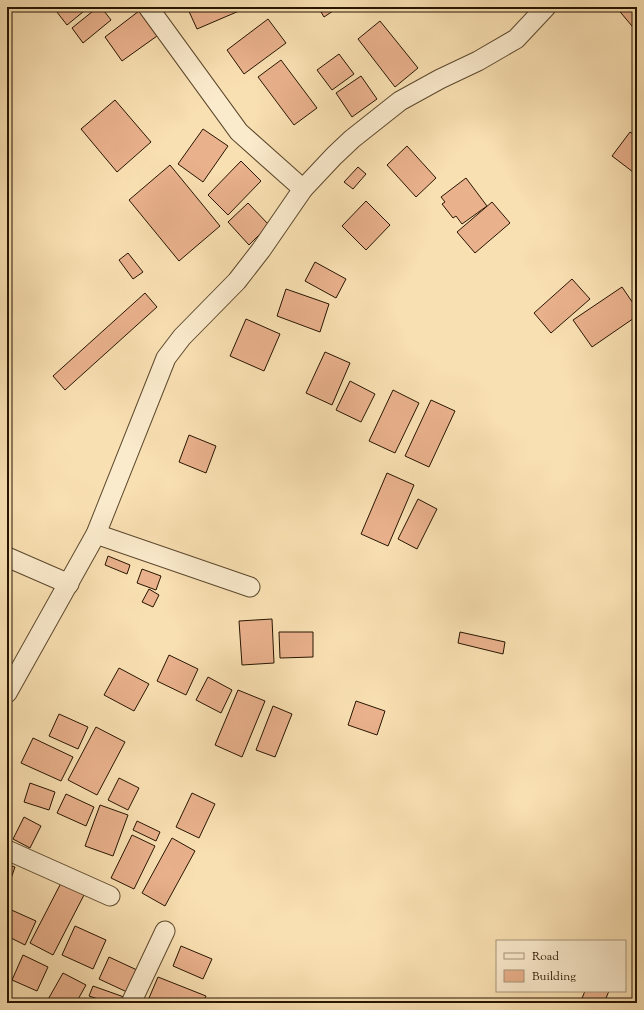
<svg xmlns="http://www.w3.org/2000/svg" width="644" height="1010" font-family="'Sorts Mill Goudy',serif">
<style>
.building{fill:#e9b18c;stroke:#271501}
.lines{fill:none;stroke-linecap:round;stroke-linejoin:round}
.street-casing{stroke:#5c482d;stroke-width:21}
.street{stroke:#fbebcd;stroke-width:19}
</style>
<rect width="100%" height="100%" fill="#f9e0b2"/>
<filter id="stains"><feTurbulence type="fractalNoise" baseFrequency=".005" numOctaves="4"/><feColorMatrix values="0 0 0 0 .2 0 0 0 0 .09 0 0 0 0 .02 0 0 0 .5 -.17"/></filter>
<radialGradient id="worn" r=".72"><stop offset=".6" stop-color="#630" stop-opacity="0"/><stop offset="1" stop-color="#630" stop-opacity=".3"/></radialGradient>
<g class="building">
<path d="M53,7H89L67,25Z"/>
<path d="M98,7H101L111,20L83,43L72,28Z"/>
<path d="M187,7H245L246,8L197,29Z"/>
<path d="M318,7H339L324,17Z"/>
<path d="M616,7H637V32Z"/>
<path d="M139,11L157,36L122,61L105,37Z"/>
<path d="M268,19L286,43L244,74L227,50Z"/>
<path d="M380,21L418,68L395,87L358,39Z"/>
<path d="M339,54L354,74L332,90L317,70Z"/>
<path d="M281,60L317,108L294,125L258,77Z"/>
<path d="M361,76L377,99L352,117L336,93Z"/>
<path d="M115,100L151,142L117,172L81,129Z"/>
<path d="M203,129L228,146L203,182L178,164Z"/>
<path d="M630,132L637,137V175L612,156Z"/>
<path d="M407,146L436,178L416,197L387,165Z"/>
<path d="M241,161L261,181L228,215L208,195Z"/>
<path d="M170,165L220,226L179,261L129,200Z"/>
<path d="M358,167L366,174L353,189L344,182Z"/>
<path d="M466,178L487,206L462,224L456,216L453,218L442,204L445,202L441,197Z"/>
<path d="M366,201L390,225L366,250L342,226Z"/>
<path d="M492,202L510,223L475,253L457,232Z"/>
<path d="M248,203L269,225L249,245L228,222Z"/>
<path d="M128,253L143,272L133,279L119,260Z"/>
<path d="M315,262L346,279L336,298L305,281Z"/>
<path d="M572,279L590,299L551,333L534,313Z"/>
<path d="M622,287L637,309V316L592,347L573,320Z"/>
<path d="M286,289L329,304L320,332L277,316Z"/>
<path d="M145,293L157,307L65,390L53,376Z"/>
<path d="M246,319L280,334L264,371L230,356Z"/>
<path d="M325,352L350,363L332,405L306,393Z"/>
<path d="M350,381L375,394L361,422L336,410Z"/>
<path d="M393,390L419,403L395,453L369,441Z"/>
<path d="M431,400L455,411L429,467L405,456Z"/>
<path d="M189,435L216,446L206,473L179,462Z"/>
<path d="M387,473L414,485L388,546L361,534Z"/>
<path d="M418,499L437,509L417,549L398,539Z"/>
<path d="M108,556L130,565L127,574L105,565Z"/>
<path d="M142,569L161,576L156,590L137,583Z"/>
<path d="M149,589L159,595L153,607L142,602Z"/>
<path d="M272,619L274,663L242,665L239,621Z"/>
<path d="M279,632H313V657L280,658Z"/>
<path d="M460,632L505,642L503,654L458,643Z"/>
<path d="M169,655L198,669L186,695L157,681Z"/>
<path d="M119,668L149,684L134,711L104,695Z"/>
<path d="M208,677L232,690L221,713L196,700Z"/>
<path d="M238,690L265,701L242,757L215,745Z"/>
<path d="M356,701L385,711L377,735L348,725Z"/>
<path d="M273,706L292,714L275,757L256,750Z"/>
<path d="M59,714L88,727L78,749L49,736Z"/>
<path d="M96,727L125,742L97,795L68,780Z"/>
<path d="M33,738L73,757L61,781L21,763Z"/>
<path d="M119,778L139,788L128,810L108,800Z"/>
<path d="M30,783L55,792L49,810L24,802Z"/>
<path d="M192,793L215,804L199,838L176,827Z"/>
<path d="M66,794L94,807L86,826L57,813Z"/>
<path d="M100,805L128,815L113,856L85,846Z"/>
<path d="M24,817L41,826L30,848L13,839Z"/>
<path d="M137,821L160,832L156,841L133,830Z"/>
<path d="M132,835L155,846L134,889L111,878Z"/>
<path d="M172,838L195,851L165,906L142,893Z"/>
<path d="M7,865L15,867L7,890Z"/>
<path d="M61,883L84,895L53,955L30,943Z"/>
<path d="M7,908L36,921L25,945L7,936Z"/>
<path d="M75,926L106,940L93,969L62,955Z"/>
<path d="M181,946L212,959L203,979L173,966Z"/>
<path d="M23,955L48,967L37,991L12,980Z"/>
<path d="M109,957L137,970L127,992L99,979Z"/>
<path d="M63,973L86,985L76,1003H46Z"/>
<path d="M158,977L206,996L203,1003H161L149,998Z"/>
<path d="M93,986L124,997L122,1003H110L89,996Z"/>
<path d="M585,991H609L604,1003H580Z"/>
</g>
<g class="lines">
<defs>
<g id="street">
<path d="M148,7L239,132L303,189"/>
<path d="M96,534L250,587"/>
<path d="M7,557L69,584"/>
<path d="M7,693L96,534L166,358L182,337L237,281L261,250L303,189L334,156L352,139L400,101L440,79L478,61L516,39L546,7"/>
<path d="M7,850L110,896"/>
<path d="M131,1003L165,931"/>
</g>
</defs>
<use href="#street" class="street-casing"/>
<use href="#street" class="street"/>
</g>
<rect width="644" height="1010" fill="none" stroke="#f9e0b2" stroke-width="24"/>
<rect x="8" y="8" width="628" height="994" fill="none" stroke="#271501" stroke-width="2"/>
<rect x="12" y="12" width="620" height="986" fill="none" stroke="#271501"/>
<rect x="496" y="940" width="130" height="52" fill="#fbebcd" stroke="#a6957b"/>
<rect x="504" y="953" width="20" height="6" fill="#fbebcd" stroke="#a6957b"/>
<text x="532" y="960" font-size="12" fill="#271501">Road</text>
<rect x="504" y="970" width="20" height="12" fill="#e9b18c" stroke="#a6957b"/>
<text x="532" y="980" font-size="12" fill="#271501">Building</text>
<rect width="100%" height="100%" filter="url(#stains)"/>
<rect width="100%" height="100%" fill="url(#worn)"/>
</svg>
